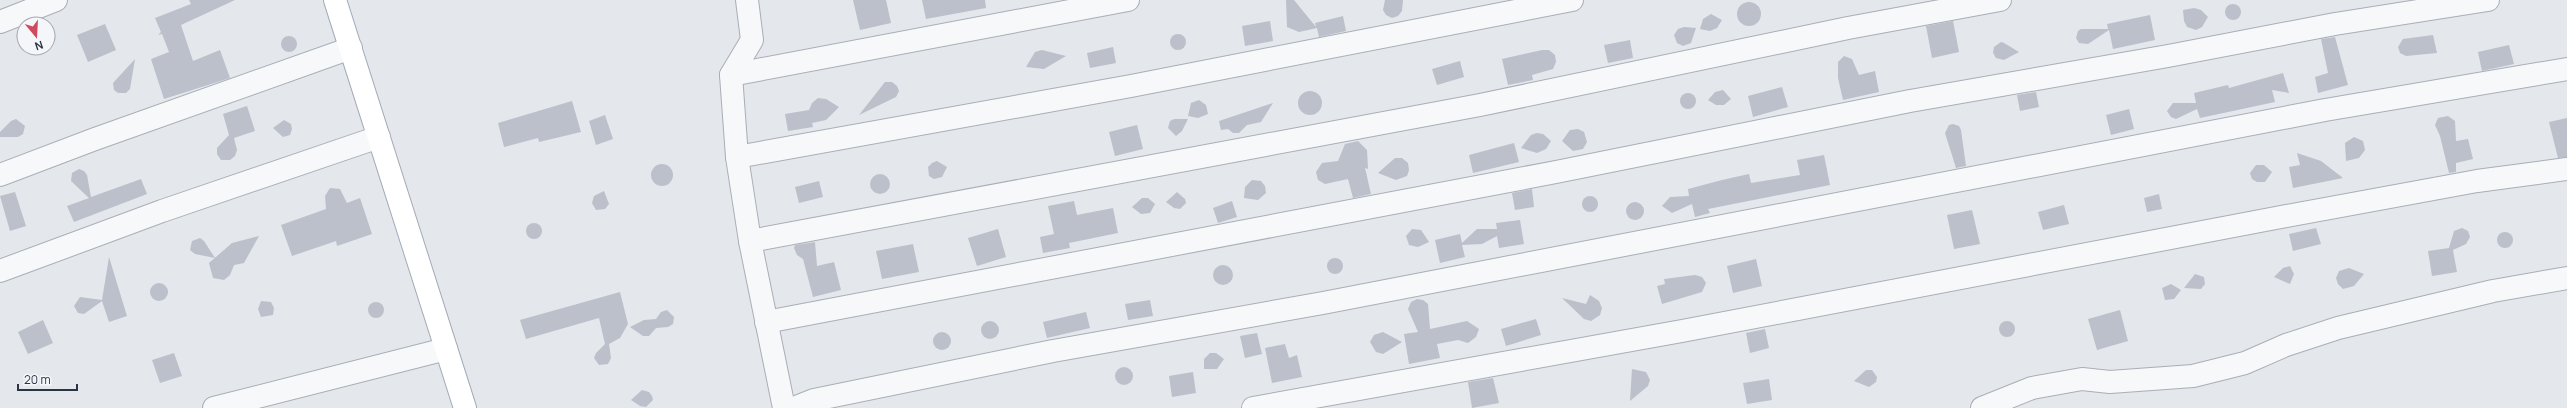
<svg xmlns="http://www.w3.org/2000/svg" width="2567" height="408" font-family="Manrope,sans-serif">
<style>
.building{fill:#bbc0ca}
.lines{fill:none;stroke-linecap:round;stroke-linejoin:round}
.minor-casing{stroke:#a9aeb7;stroke-width:24}
.major-casing{stroke:#a3abb8;stroke-width:24}
.minor{stroke:#f7f8fa;stroke-width:22}
.major{stroke:#fff;stroke-width:22}
</style>
<rect width="100%" height="100%" fill="#e4e7ec"/>
<g class="building">
<path d="M189,0H235L181,25L193,61L220,50L230,78L164,99L151,59L169,52L162,34L158,35L161,32L155,18L191,4Z"/>
<path d="M853,0H886L891,23L860,30Z"/>
<path d="M922,0H985L986,8L926,19Z"/>
<path d="M1286,0H1294L1316,27L1315,23L1343,16L1346,31L1319,37L1317,28L1299,32L1287,27Z"/>
<path d="M1385,0H1403L1402,11L1398,16L1392,18L1386,15L1383,10Z"/>
<circle cx="1749" cy="14" r="12"/>
<circle cx="2233" cy="12" r="8"/>
<path d="M2194,8L2201,10L2208,17L2202,27L2196,30L2187,27L2184,21L2183,10Z"/>
<path d="M1711,14L1722,20L1717,28L1710,31L1700,29L1703,19Z"/>
<path d="M2150,15L2155,40L2113,49L2109,30L2088,44L2079,43L2076,38L2078,31L2081,29H2108L2107,24Z"/>
<path d="M1270,21L1273,41L1245,46L1242,26Z"/>
<path d="M1953,21L1959,52L1932,58L1926,26Z"/>
<path d="M105,24L116,50L88,62L77,35Z"/>
<path d="M1684,27L1696,28L1691,43L1683,46L1677,43L1674,35L1678,29Z"/>
<circle cx="1178" cy="42" r="8"/>
<path d="M2433,35L2437,53L2406,56L2400,53L2398,47L2403,39Z"/>
<circle cx="289" cy="44" r="8"/>
<path d="M2335,37L2348,85L2318,93L2315,77L2328,73L2321,39Z"/>
<path d="M1630,40L1633,58L1608,63L1604,45Z"/>
<path d="M2001,42L2004,43L2019,52L2004,60L1996,58L1993,53L1994,47Z"/>
<path d="M2509,45L2514,64L2482,71L2478,52Z"/>
<path d="M1113,47L1116,63L1090,68L1087,53Z"/>
<path d="M1042,50L1066,56L1044,69L1026,67L1035,52Z"/>
<path d="M1542,50H1549L1555,55L1556,62L1553,69L1532,75L1533,80L1508,85L1502,59Z"/>
<path d="M1844,56L1852,59L1859,75L1875,71L1879,92L1843,100L1838,78V62Z"/>
<path d="M135,59L130,89L126,93H118L114,90L113,83Z"/>
<path d="M1460,61L1464,77L1437,85L1432,69Z"/>
<path d="M2283,73L2289,93L2272,90L2275,102L2200,118L2197,109L2176,119L2171,117L2167,111L2173,103H2196L2194,93L2228,85L2229,88Z"/>
<path d="M885,82H892L897,86L899,91L896,97L859,115Z"/>
<path d="M1782,87L1788,107L1753,117L1748,96Z"/>
<path d="M1723,90L1731,99L1724,105H1716L1708,100L1715,92Z"/>
<circle cx="1310" cy="103" r="12"/>
<path d="M2036,92L2039,107L2020,111L2017,95Z"/>
<circle cx="1688" cy="101" r="8"/>
<path d="M818,98L826,99L839,107L826,120L812,123L813,127L788,131L785,114L809,110L812,103Z"/>
<path d="M1199,100L1206,105L1208,114L1198,118L1188,116L1191,103Z"/>
<path d="M572,101L581,132L539,142L538,138L504,147L498,123Z"/>
<path d="M1273,103L1261,122L1247,125L1239,133H1233L1228,129L1221,130L1219,121Z"/>
<path d="M247,106L255,131L234,138L237,150L235,156L230,160H221L217,154V148L229,135L223,114Z"/>
<path d="M2129,109L2134,129L2111,135L2106,115Z"/>
<path d="M605,115L613,139L596,145L589,121Z"/>
<path d="M2448,116L2455,121L2456,141L2468,139L2473,159L2456,163V172L2449,173L2440,136L2435,125L2438,118Z"/>
<path d="M2567,118V157L2558,158L2549,122Z"/>
<path d="M16,119L25,126L23,134L18,137H0V132L11,121Z"/>
<path d="M1174,119H1188L1182,131L1176,136L1168,128L1170,121Z"/>
<path d="M284,120L291,124L292,129L290,135L283,137L273,128Z"/>
<path d="M1953,124L1959,126L1961,130L1966,166L1956,168L1945,133L1949,125Z"/>
<path d="M1137,125L1143,149L1115,156L1109,132Z"/>
<path d="M1578,129L1584,132L1587,142L1583,149L1573,151L1562,141L1570,130Z"/>
<path d="M1537,133L1543,134L1551,141L1546,149L1537,153L1521,148L1531,135Z"/>
<path d="M2354,137L2363,141L2365,150L2359,158L2346,161L2345,143Z"/>
<path d="M1358,141L1367,150L1368,169L1365,168L1371,194L1353,198L1348,179L1325,184L1318,180L1316,172L1322,163L1338,161L1345,144Z"/>
<path d="M1514,143L1519,162L1473,173L1469,155Z"/>
<path d="M2297,153L2321,161L2343,178L2293,188L2289,167L2300,165Z"/>
<path d="M1824,155L1830,185L1708,209L1710,213L1695,217L1692,204L1672,213L1662,206L1670,197L1689,196L1688,189L1722,180L1749,174L1751,183L1800,175L1797,160Z"/>
<path d="M1395,158H1402L1408,163L1409,170L1407,176L1396,180L1378,173Z"/>
<path d="M937,161L947,167L942,177L934,179L929,176L928,167L932,163Z"/>
<circle cx="662" cy="175" r="11"/>
<path d="M2256,165H2264L2272,172L2265,182H2257L2252,179L2250,173Z"/>
<path d="M79,169L84,171L87,175L91,197L141,179L147,194L74,222L67,206L89,198L71,181L72,173Z"/>
<circle cx="880" cy="184" r="10"/>
<path d="M1252,180L1261,181L1265,186L1266,193L1258,200L1244,198L1245,187Z"/>
<path d="M819,181L823,197L799,203L795,187Z"/>
<path d="M330,188L340,189L347,203L360,198L372,234L337,246L336,241L292,256L281,225L326,209L325,196Z"/>
<path d="M1532,189L1534,207L1515,210L1512,193Z"/>
<path d="M604,191L609,204L605,209L596,210L592,203L594,196Z"/>
<path d="M15,192L26,226L10,231L0,196Z"/>
<path d="M1177,192L1185,199L1186,203L1180,209L1174,208L1166,202Z"/>
<path d="M2159,194L2162,209L2147,212L2144,198Z"/>
<circle cx="1590" cy="204" r="8"/>
<path d="M1142,198H1148L1155,204L1150,213L1141,214L1132,207Z"/>
<path d="M1074,201L1077,215L1113,208L1118,233L1069,243L1070,248L1043,253L1040,237L1054,234L1048,206Z"/>
<path d="M1232,201L1237,217L1218,223L1213,208Z"/>
<circle cx="1635" cy="211" r="9"/>
<path d="M2064,205L2069,224L2043,230L2038,212Z"/>
<path d="M1972,210L1980,244L1954,249L1947,215Z"/>
<path d="M1520,220L1524,244L1499,248L1497,236L1482,244L1462,245L1465,257L1440,263L1435,240L1460,234L1462,243L1477,229H1497L1496,223Z"/>
<circle cx="534" cy="231" r="8"/>
<path d="M2316,228L2321,244L2293,251L2289,234Z"/>
<path d="M2462,228L2468,231L2470,237L2466,244L2453,250L2457,272L2432,276L2428,251L2449,248L2454,231Z"/>
<path d="M998,229L1006,257L977,266L968,238Z"/>
<path d="M1412,229L1421,230L1429,242L1418,247L1409,245L1406,236Z"/>
<circle cx="2505" cy="240" r="8"/>
<path d="M259,236L244,263L234,265L230,275L224,280L213,278L209,263L232,243Z"/>
<path d="M200,238L204,241L215,258L195,254L190,250L192,241Z"/>
<path d="M815,242L817,266L834,262L841,290L813,297L803,259L797,255L794,248L795,245Z"/>
<path d="M913,244L919,272L882,279L876,251Z"/>
<path d="M109,257L127,316L109,322L102,301L84,314L78,313L74,306L80,297L102,300Z"/>
<circle cx="1335" cy="266" r="8"/>
<path d="M1756,259L1762,286L1733,293L1727,266Z"/>
<circle cx="1223" cy="275" r="10"/>
<path d="M2290,266L2294,274L2290,284L2274,277L2283,268Z"/>
<path d="M2349,268L2364,274L2354,286L2343,289L2338,284L2336,278L2339,271Z"/>
<path d="M2195,274L2204,277L2205,284L2201,289L2184,288Z"/>
<path d="M1695,275L1702,277L1706,283L1702,292L1662,304L1657,286L1665,284L1664,279Z"/>
<circle cx="159" cy="292" r="9"/>
<path d="M2171,284L2181,290L2174,299L2165,300L2162,288Z"/>
<path d="M620,292L628,324L620,338L609,344L611,358L608,364L599,365L594,358L596,353L605,344L599,318L526,339L520,320Z"/>
<path d="M1590,295L1599,301L1602,308L1600,315L1591,321L1584,319L1562,298L1586,304Z"/>
<path d="M1417,299L1423,300L1428,304L1430,329L1467,321L1479,329L1476,337L1468,343L1458,340L1437,344L1440,358L1409,364L1404,334L1418,332L1408,309L1411,302Z"/>
<path d="M1150,300L1153,316L1128,320L1125,304Z"/>
<path d="M261,301L271,302L274,308L273,315L261,317L258,309Z"/>
<circle cx="376" cy="310" r="8"/>
<path d="M667,310L674,317L673,324L668,327L656,328L649,336H643L630,327L644,320L656,319L661,312Z"/>
<path d="M2120,310L2128,341L2097,350L2088,319Z"/>
<path d="M1086,312L1090,328L1047,338L1043,322Z"/>
<path d="M1536,319L1541,335L1506,346L1501,329Z"/>
<path d="M43,320L53,343L28,354L18,332Z"/>
<circle cx="2007" cy="329" r="8"/>
<circle cx="990" cy="330" r="9"/>
<path d="M1765,329L1769,348L1750,353L1746,333Z"/>
<circle cx="942" cy="341" r="9"/>
<path d="M1383,332L1402,342L1383,354L1376,352L1370,342L1374,335Z"/>
<path d="M1257,333L1262,354L1245,358L1240,336Z"/>
<path d="M1285,344L1289,358L1297,355L1302,377L1272,383L1265,348Z"/>
<path d="M174,353L182,376L160,383L152,360Z"/>
<path d="M1210,353H1216L1224,359L1217,369H1204V359Z"/>
<circle cx="1124" cy="376" r="9"/>
<path d="M1632,369L1646,372L1650,380L1648,386L1630,401Z"/>
<path d="M1866,370H1872L1877,377L1876,382L1869,387L1854,381Z"/>
<path d="M1193,372L1196,393L1172,397L1169,376Z"/>
<path d="M1493,378L1499,403L1472,408L1468,382Z"/>
<path d="M1769,379L1772,400L1747,404L1743,383Z"/>
<path d="M642,390L649,392L652,396L653,400L646,407L640,406L631,400Z"/>
</g>
<g class="lines">
<defs>
<g id="minor">
<path d="M747,0L752,40L731,75L737,157L750,241L784,408"/>
<path d="M0,22L56,0"/>
<path d="M731,75L1128,0"/>
<path d="M737,157L1131,86L1572,0"/>
<path d="M0,175L95,139L351,48"/>
<path d="M750,241L1480,105L1848,28L2000,0"/>
<path d="M0,271L162,211L379,137"/>
<path d="M766,322L1556,172L1910,101L2168,56L2335,24L2488,0"/>
<path d="M214,408L446,349"/>
<path d="M794,408L814,400L1053,351L1323,303L2325,110L2567,69"/>
<path d="M1253,408L1682,331L2281,217L2477,181L2567,169"/>
<path d="M1982,408L2032,388L2082,379L2110,382L2193,376L2245,363L2286,345L2338,328L2493,291L2567,278"/>
</g>
<path id="major" d="M335,0L465,408"/>
</defs>
<use href="#minor" class="minor-casing"/>
<use href="#major" class="major-casing"/>
<use href="#minor" class="minor"/>
<use href="#major" class="major"/>
</g>
<g transform="translate(36 36) rotate(162)"><circle r="19" fill="#f4f6f9" stroke="#a4a8b1"/>
<path d="M0-3L7 15L0 10L-7 15Z" fill="#d1495b"/>
<text y="-6" font-size="11" font-weight="bold" text-anchor="middle" fill="#2b3445">N</text>
</g>
<path d="M18 384v6h59v-6" fill="none" stroke="#2b3445" stroke-width="2"/>
<text x="24" y="384" font-size="12" fill="#2b3445" stroke="#f4f6f9" stroke-width="3" paint-order="stroke">20 m</text>
</svg>
